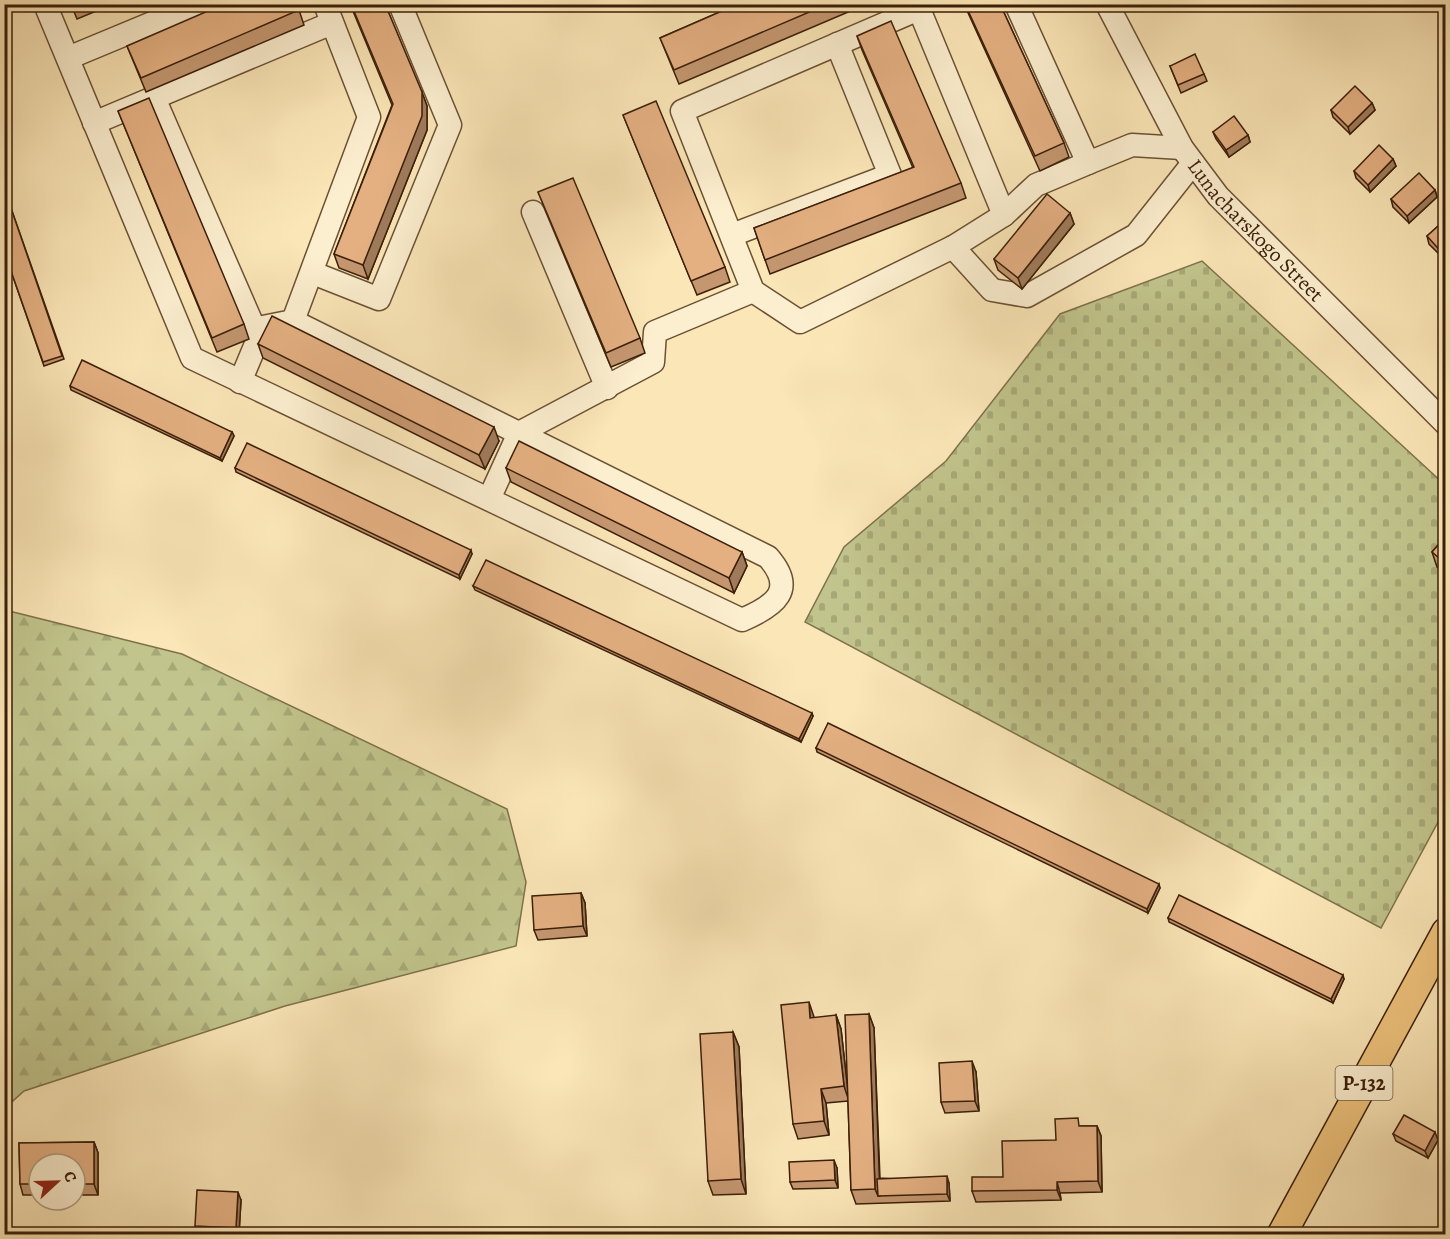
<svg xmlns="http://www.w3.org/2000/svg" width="1450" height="1239" font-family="Alegreya,serif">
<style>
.forest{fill:url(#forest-firs);stroke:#7e724a;stroke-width:1.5}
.cemetery{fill:url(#cemetery-stones);stroke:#7e724a;stroke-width:1.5}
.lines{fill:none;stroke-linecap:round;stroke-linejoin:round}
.minor-casing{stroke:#6b5134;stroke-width:25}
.major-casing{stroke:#3b1f09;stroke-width:31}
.minor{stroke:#fcefd0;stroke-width:22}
.major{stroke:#eec37c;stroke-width:28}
.wall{fill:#c49770;stroke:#3b1f09;stroke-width:1.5}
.shaded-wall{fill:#a07b5b;stroke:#3b1f09;stroke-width:1.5}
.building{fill:#e4b082;stroke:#3b1f09;stroke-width:1.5}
.labels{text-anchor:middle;stroke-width:4.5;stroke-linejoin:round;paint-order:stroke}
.shield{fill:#fcefd0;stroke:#755d45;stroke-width:1.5}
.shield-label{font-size:20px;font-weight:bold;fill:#3b1f09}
.street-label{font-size:21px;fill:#3b1f09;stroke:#fcefd0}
</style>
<defs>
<pattern id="forest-firs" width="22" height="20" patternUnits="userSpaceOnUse" patternTransform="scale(1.5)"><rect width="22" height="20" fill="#c1c48c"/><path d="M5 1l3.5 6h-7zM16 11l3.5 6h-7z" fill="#a7a877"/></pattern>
<pattern id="cemetery-stones" width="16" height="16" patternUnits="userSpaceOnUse" patternTransform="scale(1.5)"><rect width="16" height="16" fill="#c1c48c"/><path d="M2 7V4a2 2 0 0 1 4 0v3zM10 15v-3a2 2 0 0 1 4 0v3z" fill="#a7a877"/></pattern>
</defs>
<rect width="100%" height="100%" fill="#fbe6b7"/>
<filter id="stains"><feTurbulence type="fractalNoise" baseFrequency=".00333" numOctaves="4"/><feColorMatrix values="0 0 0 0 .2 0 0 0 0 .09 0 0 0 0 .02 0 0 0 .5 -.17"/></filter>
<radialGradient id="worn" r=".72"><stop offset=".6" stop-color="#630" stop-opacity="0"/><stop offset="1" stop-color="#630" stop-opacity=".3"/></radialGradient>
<path class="forest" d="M5,610L182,654L507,809L526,882L516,946L285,1006L24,1091L5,1108Z"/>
<path class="cemetery" d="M1202,261L1445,485V809L1381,928L805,622L844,547L946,461L1060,314Z"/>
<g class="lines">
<defs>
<g id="minor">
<path d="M45,4L192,358L742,620C775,606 797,590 768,557L293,321"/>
<path d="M917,4L919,9L682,111L753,291L800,322L953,247L1004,215L1036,185L1088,163"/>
<path d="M1016,4L1088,163L1132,145L1182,148"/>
<path id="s1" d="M1107,4L1182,148L1218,196L1446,424"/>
<path d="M919,9L1004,215"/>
<path d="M68,58L198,4"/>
<path d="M154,98L258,337"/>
<path d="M94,123L332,23"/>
<path d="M533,212L607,388"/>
<path d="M732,235L890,175L837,44"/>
<path d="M953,247L992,290L1027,296L1136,235L1193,163"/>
<path d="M313,273L379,299L450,125L400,4"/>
<path d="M240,382L263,327L293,321L369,117L325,4"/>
<path d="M489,499L519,433L653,362L655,332L753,291"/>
</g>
<path id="major" d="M1282,1234L1446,932"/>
</defs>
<use href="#minor" class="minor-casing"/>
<use href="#major" class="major-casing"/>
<use href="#minor" class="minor"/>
<use href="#major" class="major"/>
</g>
<g class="wall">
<path d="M71,4H111V5L77,19Z"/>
<path d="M350,4H385L427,106V130L368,279L339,268L334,254L392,105Z"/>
<path d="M738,4H867L679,84L660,38Z"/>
<path d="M964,4H1000L1064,143L1069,157L1040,171Z"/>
<path d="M299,10L304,25L146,92L127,46Z"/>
<path d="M857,36L961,183L966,198L770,274L754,228L913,168L862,50Z"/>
<path d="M1170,66L1204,74L1207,81L1181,93Z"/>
<path d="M1372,103L1375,110L1350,134L1333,117L1331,110Z"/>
<path d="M118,111L244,324L249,339L217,352Z"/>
<path d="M623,115L725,267L730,282L697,295Z"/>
<path d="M1213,132L1248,135L1250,142L1229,157L1216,139Z"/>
<path d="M1393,159L1396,166L1370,192L1356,178L1354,171Z"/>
<path d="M4,188L64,359L44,366L4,251Z"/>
<path d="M1435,190L1437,197L1409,223L1393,207L1391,199Z"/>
<path d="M538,192L640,338L645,353L611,367Z"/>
<path d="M1070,213L1074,224L1022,289L998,270L994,259Z"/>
<path d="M1446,219V261L1429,244L1427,236Z"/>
<path d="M258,344L499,441L485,469L263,358Z"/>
<path d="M70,386L232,432L234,436L222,461L71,390Z"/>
<path d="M235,468L472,554L460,579L236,472Z"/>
<path d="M506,468L742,552L747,566L734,593L511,482Z"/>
<path d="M1446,536V574L1437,567L1432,552Z"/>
<path d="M473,586L813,716L801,742L475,590Z"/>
<path d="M816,748L1160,888L1148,913L817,752Z"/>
<path d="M581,893L585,903L587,936L538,940L534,930Z"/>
<path d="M1168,918L1344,979L1333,1003L1169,922Z"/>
<path d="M869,1014L874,1028L880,1178L949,1183L950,1201L856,1204L851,1190L848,1101L826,1103L829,1135L798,1139L793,1124L836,1015L841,1029L847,1083Z"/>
<path d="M733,1032L739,1047L746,1194L713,1195L708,1181Z"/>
<path d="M976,1072L979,1111L945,1113L941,1102Z"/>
<path d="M1081,1126H1097L1101,1136L1102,1192L1060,1193L1061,1200L976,1202L972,1191L1003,1177L1056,1140Z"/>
<path d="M1393,1134L1438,1140L1428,1158L1396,1141Z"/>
<path d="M94,1142L98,1153V1195H75V1164H39V1195H23L20,1184L19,1143Z"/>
<path d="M837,1168L838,1188L793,1189L790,1182Z"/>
<path d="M241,1200L239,1234L198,1233L195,1226Z"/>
</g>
<g class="shaded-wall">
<path d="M422,92L427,106V130L368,279L363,265Z"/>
<path d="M1372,103L1375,110L1350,134L1348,127Z"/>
<path d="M1248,135L1250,142L1229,157L1226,150Z"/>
<path d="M1393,159L1396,166L1370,192L1368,185Z"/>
<path d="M1435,190L1437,197L1409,223L1407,216Z"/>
<path d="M1070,213L1074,224L1022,289L1018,278Z"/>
<path d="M494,427L499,441L485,469L479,455Z"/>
<path d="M232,432L234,436L222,461L220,458Z"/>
<path d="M471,550L472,554L460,579L459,575Z"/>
<path d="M742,552L747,566L734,593L729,578Z"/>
<path d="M812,713L813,716L801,742L799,739Z"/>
<path d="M1159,884L1160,888L1148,913L1147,909Z"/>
<path d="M581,893L585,903L587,936L583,926Z"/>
<path d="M1343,975L1344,979L1333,1003L1331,999Z"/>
<path d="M809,1002L814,1017L816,1032L810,1018Z"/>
<path d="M869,1014L874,1028L880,1196H878L875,1189Z"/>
<path d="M836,1015L841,1029L849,1101L844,1086Z"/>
<path d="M733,1032L739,1047L746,1194L741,1179Z"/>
<path d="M972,1061L976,1072L979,1111L975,1101Z"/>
<path d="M821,1089L826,1103L829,1135L824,1121Z"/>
<path d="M1097,1126L1101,1136L1102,1192L1098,1181Z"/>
<path d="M1435,1132L1438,1140L1428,1158L1425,1151Z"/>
<path d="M94,1142L98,1153V1195L94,1184Z"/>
<path d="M834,1160L837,1168L838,1188L835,1180Z"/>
<path d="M947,1176L949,1183L950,1201L947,1194Z"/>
<path d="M1057,1182L1060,1193L1061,1200L1057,1190Z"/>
<path d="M238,1192L241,1200L239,1234L236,1228Z"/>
</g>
<g class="building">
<path d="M224,4H296L299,10L141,78L127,46Z"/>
<path d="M351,4H385L422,92V116L363,265L334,254L393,104Z"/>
<path d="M738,4H828L674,70L660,38Z"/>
<path d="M965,4H1000L1064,143L1035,156Z"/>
<path d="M891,21L961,183L765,260L754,228L914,167L857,36Z"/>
<path d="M1195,54L1204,74L1178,85L1170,66Z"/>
<path d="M1355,86L1372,103L1348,127L1331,110Z"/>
<path d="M149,98L244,324L212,338L118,111Z"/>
<path d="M656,101L725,267L691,281L623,115Z"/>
<path d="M1234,116L1248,135L1226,150L1213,132Z"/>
<path d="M1379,145L1393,159L1368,185L1354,171Z"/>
<path d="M1419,173L1435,190L1407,216L1391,199Z"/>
<path d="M573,178L640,338L606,353L538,192Z"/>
<path d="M4,188L62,356L43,362L4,251Z"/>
<path d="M1047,194L1070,213L1018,278L994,259Z"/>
<path d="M1446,219V253L1444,255L1427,236Z"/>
<path d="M272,316L494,427L479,455L258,344Z"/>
<path d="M82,360L232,432L220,458L70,386Z"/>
<path d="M519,441L742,552L729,578L506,468Z"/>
<path d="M247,443L471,550L459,575L235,468Z"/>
<path d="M1446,536V564L1432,552Z"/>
<path d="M486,560L812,713L799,739L473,586Z"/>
<path d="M828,723L1159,884L1147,909L816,748Z"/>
<path d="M581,893L583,926L534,930L532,896Z"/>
<path d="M1179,895L1343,975L1331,999L1168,918Z"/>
<path d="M809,1002L810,1018L836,1015L844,1086L821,1089L824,1121L793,1124L781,1005Z"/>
<path d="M869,1014L875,1189L851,1190L845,1015Z"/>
<path d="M733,1032L741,1179L708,1181L700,1034Z"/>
<path d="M972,1061L975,1101L941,1102L939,1063Z"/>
<path d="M1404,1115L1435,1132L1425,1151L1393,1134Z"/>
<path d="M1078,1118L1079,1126H1097L1098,1181L1057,1182V1190L972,1191V1177H1003L1002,1141L1056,1140L1055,1119Z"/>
<path d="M94,1142V1184H75V1164H39V1184H20L19,1143Z"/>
<path d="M834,1160L835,1180L790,1182L789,1162Z"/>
<path d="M947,1176V1194L878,1196L877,1179Z"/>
<path d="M197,1190L238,1192L236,1228L195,1226Z"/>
</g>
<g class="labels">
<rect class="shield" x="1335.5" y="1066" width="57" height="34" rx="4.5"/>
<g class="shield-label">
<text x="1364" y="1090">Р-132</text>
</g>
<g class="street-label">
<text dy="7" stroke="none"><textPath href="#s1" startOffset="273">Lunacharskogo Street</textPath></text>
</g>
</g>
<rect width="1450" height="1239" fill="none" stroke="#fbe6b7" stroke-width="24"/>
<rect x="6" y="6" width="1438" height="1227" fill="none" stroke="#3b1f09" stroke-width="3"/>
<rect x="12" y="12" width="1426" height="1215" fill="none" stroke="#3b1f09" stroke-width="1.5"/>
<g transform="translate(57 1182) rotate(68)"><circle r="28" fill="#fcefd0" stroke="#af9c80" stroke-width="1.5"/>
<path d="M0-4.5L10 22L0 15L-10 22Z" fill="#8f2418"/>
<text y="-9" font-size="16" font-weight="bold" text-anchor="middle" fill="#3b1f09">С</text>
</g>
<rect width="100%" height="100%" filter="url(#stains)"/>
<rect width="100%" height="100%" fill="url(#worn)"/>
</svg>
